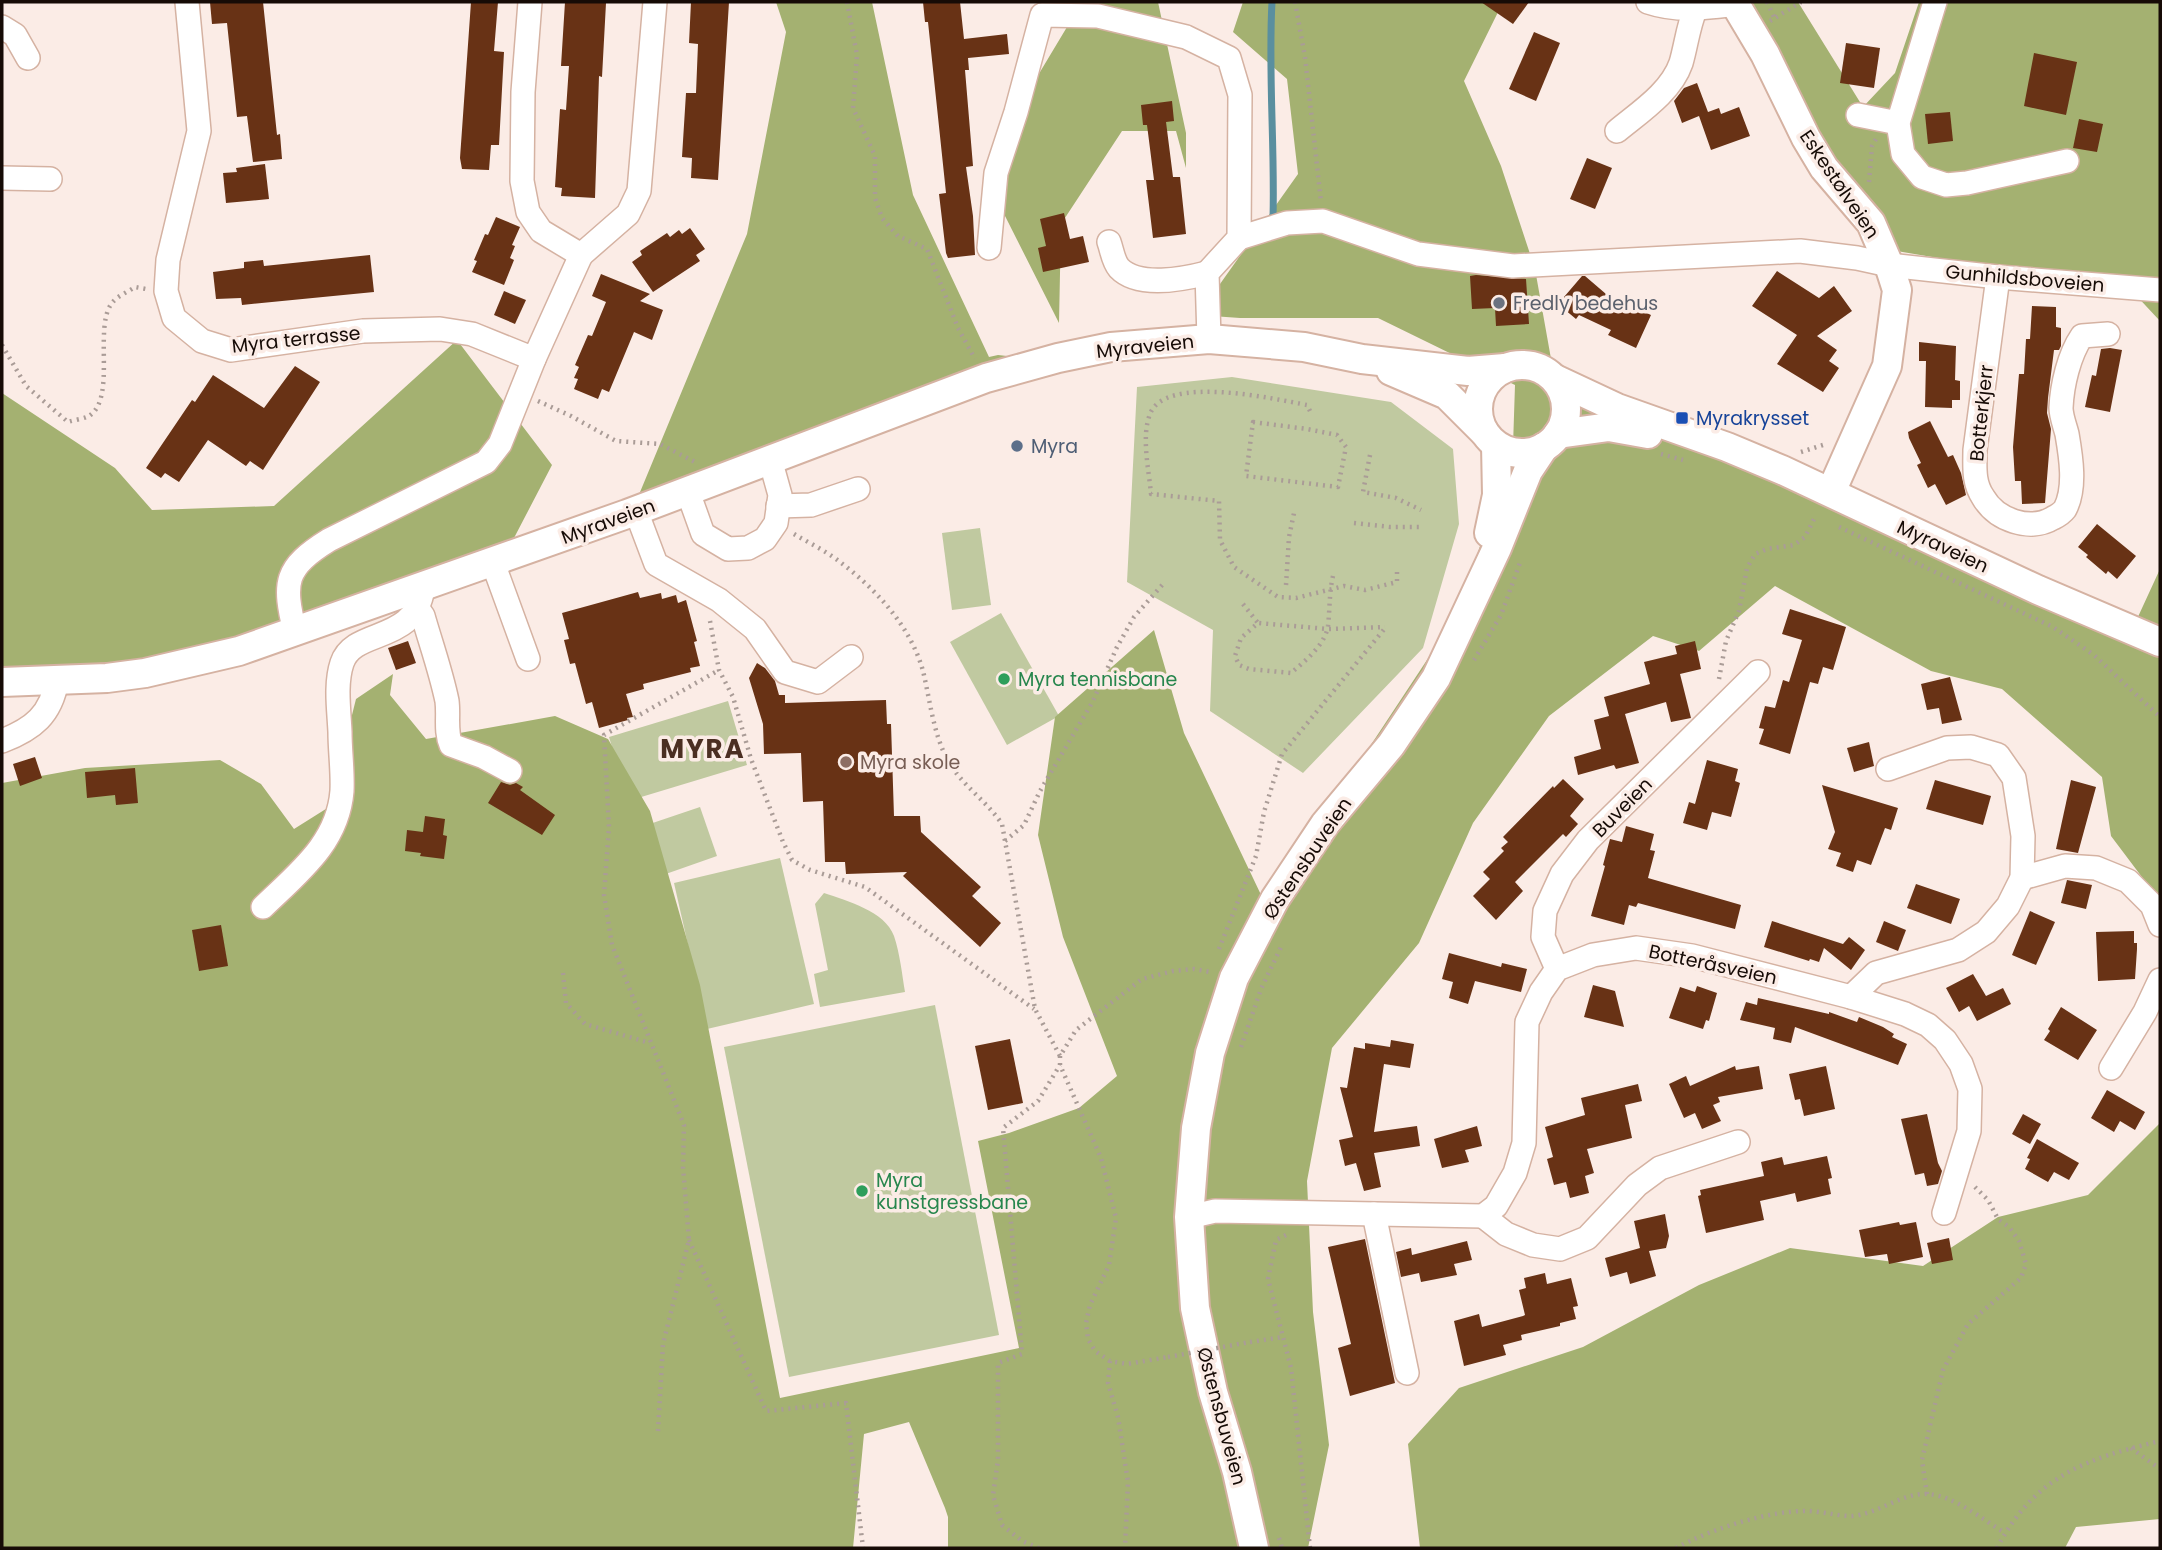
<svg xmlns="http://www.w3.org/2000/svg" width="2162" height="1550" font-family="Poppins,sans-serif">
<style>
.green{fill:#c0c9a0}
.forest{fill:#a4b171}
.lines{fill:none;stroke-linecap:round;stroke-linejoin:round}
.stream{stroke:#5a8f9f;stroke-width:7}
.building{fill:#683215}
.minor-casing{stroke:#d5b2a2;stroke-width:26}
.major-casing{stroke:#d5b2a2;stroke-width:32}
.path{stroke:#aa9c97;stroke-width:4.5;stroke-dasharray:2 5;stroke-linecap:butt}
.minor{stroke:#fff;stroke-width:23}
.major{stroke:#fff;stroke-width:28}
.path-bridge{stroke:#aa9c97;stroke-width:4.5;stroke-dasharray:2 5;stroke-linecap:butt}
.worship-dot{fill:#6b7280;stroke:#fbece6;stroke-width:2.5}
.transit-dot{fill:#1a4fb4;stroke:#fbece6;stroke-width:2.5}
.service-dot{fill:#5c6f8a;stroke:#fbece6;stroke-width:2.5}
.leisure-dot{fill:#2e9e5b;stroke:#fbece6;stroke-width:2.5}
.education-dot{fill:#8d6e63;stroke:#fbece6;stroke-width:2.5}
.labels{text-anchor:middle;stroke-width:7;stroke-linejoin:round;paint-order:stroke}
.street-label{font-size:19px;fill:#160b06;stroke:#fbece6}
.worship-label{font-size:19px;fill:#5b616d;stroke:#fbece6;text-anchor:start}
.transit-label{font-size:19px;fill:#164399;stroke:#fbece6;text-anchor:start}
.service-label{font-size:19px;fill:#4e5e75;stroke:#fbece6;text-anchor:start}
.leisure-label{font-size:19px;fill:#27864d;stroke:#fbece6;text-anchor:start}
.education-label{font-size:19px;fill:#785e54;stroke:#fbece6;text-anchor:start}
.district-label{font-size:26px;font-weight:bold;letter-spacing:2px;fill:#4b2f22;stroke:#fbece6}
</style>
<rect width="100%" height="100%" fill="#fbece6"/>
<g class="green">
<path d="M1232,377L1391,402L1453,449L1459,524L1423,648L1303,773L1210,711L1213,630L1127,582L1137,387Z"/>
<path d="M980,528L991,605L952,610L942,533Z"/>
<path d="M1001,613L1059,716L1007,745L950,642Z"/>
<path d="M728,701L747,765L628,801L609,737Z"/>
<path d="M700,807L717,856L643,882L626,832Z"/>
<path d="M780,858L814,1004L707,1029L674,883Z"/>
<path d="M824,893C847,901 885,911 894,936C900,954 902,974 905,992L820,1007L814,974L828,970L815,904Z"/>
<path d="M935,1005L999,1335L789,1377L724,1047Z"/>
</g>
<g class="forest">
<path d="M776,2H872L913,195L989,357L998,355L1016,357L758,449L638,497L747,234L786,32Z"/>
<path d="M1082,2H1158L1186,133V168L1176,131H1122L1061,224L1059,323L999,204L1031,87Z"/>
<path d="M1243,2H1503L1464,81L1501,166L1535,269L1558,398L1696,443L2137,619L2160,569V901L2111,836L2102,777L2002,689L1931,671L1775,586L1699,651L1653,636L1549,716L1473,823L1419,943L1332,1048L1307,1181L1313,1312L1329,1445L1308,1548H948V1517L945,1508L909,1422L864,1434L853,1548H2V783L85,768L220,760L261,784L294,829L329,807L356,699L393,674L390,695L426,739L555,716L608,739L650,811L700,985L780,1398L1019,1348L978,1141L1009,1133L1079,1108L1117,1076L1063,937L1038,835L1055,717L1154,630L1184,733L1263,899L1320,822L1458,613L1513,446L1515,385L1378,318H1240L1212,316L1211,279L1220,284L1298,174L1287,79L1233,32Z"/>
<path d="M1752,2H1798L1863,107L1895,73L1919,2H2160V321L2132,291L1885,249L1812,120L1757,15Z"/>
<path d="M457,340L552,465L514,538L410,606L261,649L2,684V393L115,468L152,510L274,506Z"/>
<path d="M2160,1123V1519L2076,1527L2065,1548H1420L1408,1444L1459,1388L1583,1347L1699,1285L1790,1248L1923,1266L1998,1217L2088,1195Z"/>
</g>
<g class="lines">
<path class="stream" d="M1272,2C1268,74 1275,146 1273,218"/>
</g>
<g class="building">
<path d="M210,2H263L277,135L280,134L282,159L253,162L247,116L237,117L227,23L212,24Z"/>
<path d="M471,2H498L494,51L504,52L499,145H491L489,170L462,169L460,158Z"/>
<path d="M565,2L606,3L602,77L599,76L595,198L561,196L562,188L555,187L560,109L566,110L569,66H561Z"/>
<path d="M691,2H729L718,180L691,178L692,158L682,157L686,93H696L698,44L689,43Z"/>
<path d="M923,2H960L964,39L1007,34L1009,54L968,58L969,70H965L973,166L966,167L973,216L975,255L948,258L946,253L939,194L946,193L928,22H925Z"/>
<path d="M1481,2H1529L1513,24Z"/>
<path d="M1534,32L1560,43L1536,101L1509,89Z"/>
<path d="M1846,43L1880,48L1874,88L1840,83Z"/>
<path d="M2034,53L2077,62L2066,115L2024,106Z"/>
<path d="M1697,83L1708,112L1719,108L1721,114L1739,107L1750,136L1711,150L1699,116L1682,123L1674,101L1684,88Z"/>
<path d="M1172,101L1174,121L1166,122L1173,177H1180L1186,234L1153,238L1146,180H1154L1147,125H1143L1141,105Z"/>
<path d="M1950,112L1953,141L1928,144L1925,114Z"/>
<path d="M2079,119L2103,124L2097,152L2073,148Z"/>
<path d="M1587,158L1612,168L1595,209L1570,199Z"/>
<path d="M265,164L269,199L226,203L223,173L237,172L236,168Z"/>
<path d="M1064,213L1070,239L1083,236L1089,262L1043,272L1038,248L1046,246L1040,219Z"/>
<path d="M496,217L520,227L512,245L515,246L510,258L514,260L504,285L472,272L477,261L474,260L485,234L488,235Z"/>
<path d="M690,228L705,249L696,255L700,261L653,292L632,262L642,255L640,251L667,233L670,237L679,230L682,234Z"/>
<path d="M370,255L374,292L242,305L241,298L216,299L213,272L244,268V262L263,260L264,266Z"/>
<path d="M1777,271L1819,298L1834,286L1852,311L1817,336L1837,350L1829,361L1839,368L1823,392L1777,364L1797,335L1752,306Z"/>
<path d="M601,274L650,294L640,301L663,310L652,340L634,332L609,392L602,389L598,399L574,389L578,379L574,378L579,367L575,365L588,335L592,336L606,302L592,296Z"/>
<path d="M1476,275L1526,279L1529,324L1496,326L1495,308L1472,309L1470,276Z"/>
<path d="M1582,276H1585L1606,294L1651,315L1636,348L1608,335L1611,330L1579,315L1576,319L1558,304Z"/>
<path d="M504,291L526,300L515,324L494,315Z"/>
<path d="M2032,306L2056,307V327L2061,328V346L2059,350H2054L2048,398L2047,413L2051,429L2045,503L2022,504L2021,481H2015L2013,447L2019,374H2024L2026,339H2030Z"/>
<path d="M1919,342L1956,346L1955,380L1960,381V400H1952V408L1925,407L1926,361H1919Z"/>
<path d="M2110,348L2122,350L2110,412L2085,407L2092,375L2096,376L2101,349Z"/>
<path d="M295,366L320,382L263,470L250,461L246,466L208,440L179,482L165,473L161,478L146,468L192,400L195,402L213,375L264,408Z"/>
<path d="M1930,421L1948,457L1953,455L1961,473L1966,495L1946,505L1935,484L1928,488L1917,465L1921,463L1909,438L1908,432Z"/>
<path d="M2097,524L2136,556L2117,579L2108,571L2106,574L2086,557L2088,555L2078,547Z"/>
<path d="M638,592L640,598L661,593L662,599L676,595L678,603L686,600L697,641L694,642L700,666L690,668L691,672L643,684L644,689L626,694L633,717L627,718L628,720L599,728L592,702L586,704L575,663L570,664L564,640L569,639L562,613Z"/>
<path d="M1790,609L1846,627L1833,670L1823,667L1818,684L1810,682L1790,754L1759,744L1764,729L1759,728L1765,706L1775,708L1783,680L1789,682L1802,640L1782,634Z"/>
<path d="M408,641L416,663L396,670L388,648Z"/>
<path d="M1695,641L1701,669L1680,674L1691,718L1671,722L1666,702L1625,714L1639,763L1616,769L1614,765L1578,775L1574,757L1601,749L1594,720L1609,716L1604,697L1650,684L1644,662L1677,654L1675,646Z"/>
<path d="M757,663L765,668L775,681L779,695H785V703L886,700L887,724H891L894,816H920L921,832L981,887L972,896L1001,923L980,947L903,876L907,872L846,874L845,862H825L823,801L803,802L801,753L764,754L763,724L749,678Z"/>
<path d="M1950,677L1962,720L1942,724L1939,708L1927,710L1921,684Z"/>
<path d="M1869,742L1874,766L1854,772L1847,748Z"/>
<path d="M35,757L42,778L20,786L13,764Z"/>
<path d="M1707,760L1738,769L1735,781L1740,783L1731,817L1712,812L1707,830L1683,823L1689,802L1695,804Z"/>
<path d="M135,768L138,803L116,805L115,795L87,798L85,772Z"/>
<path d="M1563,779L1584,799L1570,816L1578,824L1566,837L1563,834L1515,882L1523,891L1496,920L1473,896L1490,879L1483,872L1504,851L1501,848L1508,842L1503,837L1553,786L1554,788Z"/>
<path d="M1935,780L1991,796L1983,825L1926,809Z"/>
<path d="M2071,780L2096,787L2078,853L2056,849Z"/>
<path d="M501,782L510,785L516,783L523,787L520,790L555,815L542,835L488,803Z"/>
<path d="M1822,785L1898,808L1891,830L1885,828L1871,865L1857,860L1853,872L1836,866L1841,853L1828,849L1835,832Z"/>
<path d="M425,816L445,819L443,835L447,836L444,859L420,856L421,853L405,851L407,830L423,832Z"/>
<path d="M1626,826L1654,834L1650,850L1655,851L1648,878L1741,905L1735,929L1638,903L1636,907L1629,905L1624,925L1591,916L1605,866L1603,865L1610,839L1622,842Z"/>
<path d="M2067,880L2092,885L2086,909L2061,903Z"/>
<path d="M1916,884L1960,899L1951,924L1907,908Z"/>
<path d="M2030,911L2055,922L2036,965L2012,955Z"/>
<path d="M1772,921L1843,944L1849,937L1865,950L1851,970L1824,948L1819,962L1810,959L1809,961L1764,947Z"/>
<path d="M1884,921L1906,930L1898,951L1876,942Z"/>
<path d="M221,925L228,966L199,971L192,930Z"/>
<path d="M2134,931V943H2137V949L2135,979L2098,981L2096,932Z"/>
<path d="M1449,953L1501,967L1502,963L1527,969L1521,992L1475,981L1468,1004L1449,998L1453,982L1442,979Z"/>
<path d="M1973,974L1986,996L2003,988L2011,1004L1977,1021L1969,1006L1959,1012L1946,988Z"/>
<path d="M1593,985L1615,991L1624,1027L1584,1017Z"/>
<path d="M1697,986L1717,993L1709,1021L1706,1020L1703,1029L1669,1018L1680,987L1695,992Z"/>
<path d="M1758,998L1829,1014V1012L1857,1022L1859,1017L1883,1027L1894,1034L1892,1037L1907,1044L1898,1065L1795,1027L1791,1043L1773,1039L1775,1028L1740,1020L1746,1002L1757,1005Z"/>
<path d="M2061,1007L2097,1030L2078,1060L2044,1040L2050,1031L2048,1029Z"/>
<path d="M1010,1039L1023,1103L988,1110L975,1046Z"/>
<path d="M1391,1040L1414,1044L1410,1068L1384,1064L1374,1132L1417,1126L1420,1146L1374,1153L1381,1187L1364,1191L1356,1163L1345,1166L1339,1140L1353,1137L1340,1087L1347,1088L1354,1047L1365,1049V1043L1390,1047Z"/>
<path d="M1735,1066L1736,1070L1759,1066L1763,1089L1718,1097L1720,1102L1713,1105L1721,1121L1702,1129L1695,1113L1684,1118L1669,1084L1686,1076L1690,1086Z"/>
<path d="M1826,1066L1835,1109L1804,1116L1800,1099L1795,1100L1789,1074Z"/>
<path d="M1638,1084L1642,1101L1625,1105L1632,1138L1587,1149L1594,1173L1585,1176L1589,1193L1570,1198L1566,1182L1554,1185L1547,1159L1553,1157L1545,1127L1585,1115L1581,1098Z"/>
<path d="M2107,1090L2145,1112L2135,1130L2120,1121L2114,1132L2091,1118Z"/>
<path d="M1927,1114L1938,1163L1942,1171L1938,1184L1927,1186L1924,1173L1915,1175L1901,1119Z"/>
<path d="M2023,1114L2041,1124L2030,1144L2012,1134Z"/>
<path d="M1477,1126L1482,1146L1465,1150L1469,1162L1442,1168L1434,1139Z"/>
<path d="M2037,1139L2079,1163L2069,1180L2054,1172L2048,1182L2025,1169L2030,1159L2027,1158Z"/>
<path d="M1827,1156L1832,1178L1828,1179L1831,1194L1797,1202L1795,1193L1760,1201L1764,1220L1706,1233L1698,1196L1701,1195L1700,1190L1764,1176L1761,1162L1782,1157L1784,1165Z"/>
<path d="M1665,1214L1669,1236L1666,1248L1649,1251L1656,1276L1630,1284L1627,1272L1610,1277L1605,1258L1640,1248L1634,1221Z"/>
<path d="M1899,1222L1900,1225L1916,1222L1923,1257L1889,1264L1887,1254L1865,1257L1859,1230Z"/>
<path d="M1949,1238L1953,1260L1932,1264L1927,1243Z"/>
<path d="M1365,1239L1395,1383L1350,1396L1338,1348L1351,1344L1328,1247Z"/>
<path d="M1467,1241L1472,1260L1454,1264L1457,1275L1421,1282L1419,1273L1401,1277L1396,1252L1411,1248L1412,1255Z"/>
<path d="M1545,1273L1547,1284L1571,1278L1578,1306L1573,1307L1576,1319L1560,1323V1326L1521,1335L1522,1340L1503,1345L1506,1355L1464,1366L1454,1321L1479,1314L1482,1327L1523,1316L1525,1315L1519,1290L1526,1288L1524,1278Z"/>
</g>
<g class="lines">
<defs>
<g id="minor">
<path d="M187,2L199,131L168,260L166,291L174,318L202,341L231,350L363,331L440,329L472,334L534,359"/>
<path d="M530,2L523,92L522,181L528,212L541,231L581,255L628,214L639,191L655,2"/>
<path d="M1648,2C1678,12 1704,8 1735,4"/>
<path d="M1935,2L1898,123L1903,154L1922,177L1946,185L1967,183L2067,161"/>
<path d="M2,27L15,35L28,58"/>
<path d="M1858,115L1898,123"/>
<path d="M1617,131C1640,112 1671,92 1681,63C1686,46 1688,27 1695,10"/>
<path d="M2,178L50,179"/>
<path d="M1239,238L1287,223L1323,221L1418,254L1513,266L1800,251L1857,258L1889,265L1998,277L2160,290"/>
<path d="M1109,242C1112,250 1113,261 1119,268C1138,288 1184,279 1207,273"/>
<path d="M989,248L996,173L1016,112L1042,15L1098,16L1186,37L1229,58L1240,95L1239,238L1207,273L1209,339"/>
<path d="M1998,277L1975,450C1975,467 1973,482 1983,497C1996,520 2030,532 2053,518C2057,516 2062,513 2065,509C2076,488 2071,457 2067,434C2065,426 2061,416 2061,408C2062,385 2069,355 2082,336L2108,334"/>
<path d="M688,492L703,534L728,549L748,548L765,539L776,523L780,495L770,459"/>
<path d="M778,506L811,505L858,489"/>
<path d="M636,511L656,564L719,600L755,629L785,672L818,682L851,657"/>
<path d="M493,563L528,659"/>
<path d="M418,609L423,616C431,644 441,672 447,701C449,716 445,731 451,745L484,757L510,771"/>
<path d="M295,632C283,582 284,568 329,540L486,462L500,444L534,359L581,255"/>
<path d="M2,741C33,729 51,715 57,680"/>
<path d="M2022,878L2065,866L2096,868L2128,881L2152,905L2160,925"/>
<path d="M263,907C298,873 338,843 342,791C343,772 340,751 340,732C339,710 335,684 342,663C354,627 415,645 423,588"/>
<path d="M1557,969L1543,937L1545,911L1562,874L1588,840L1758,672"/>
<path d="M1851,997L1876,973L1958,950L1986,932L2008,906L2022,878L2023,836L2014,778L1998,755L1971,747L1947,748L1888,769"/>
<path d="M2111,1068L2145,1012L2160,980"/>
<path d="M1374,1214L1407,1373"/>
<path d="M1483,1216L1506,1234L1533,1245L1560,1249L1587,1238L1637,1185L1660,1168L1738,1142"/>
<path d="M1189,1217L1215,1211L1483,1216L1496,1206L1515,1173L1524,1143L1527,1022L1541,992L1557,969L1593,955L1636,948L1692,956L1851,997L1905,1014L1928,1025L1945,1040L1961,1064L1970,1089L1969,1131L1944,1213"/>
</g>
<g id="major">
<path d="M1734,2L1765,54L1806,138L1824,168L1871,223L1889,265L1897,290L1887,366L1831,492"/>
<circle cx="1522" cy="409" r="44"/>
<path d="M1391,371L1447,395L1484,432"/>
<path d="M1555,379L1617,408L1727,447L1782,470L2038,590L2160,642"/>
<path d="M1558,434L1609,427L1648,434"/>
<path d="M1489,533L1497,495L1496,445"/>
<path d="M2,682L107,678L145,673L239,651L627,514L986,378L1058,358L1111,347L1209,339L1304,347L1362,359L1468,371L1505,368"/>
<path d="M1254,1548L1237,1472L1213,1392L1195,1308L1189,1217L1196,1128L1210,1053L1234,978L1275,899L1325,824L1391,745L1436,678L1497,548L1528,471L1544,447"/>
</g>
</defs>
<use href="#minor" class="minor-casing"/>
<use href="#major" class="major-casing"/>
<g class="path">
<path d="M847,2L857,55L853,108L875,156V198L882,218L898,236L927,249L958,328L975,359"/>
<path d="M1295,2L1305,57L1321,202"/>
<path d="M1767,2L1774,17"/>
<path d="M1770,21L1801,2"/>
<path d="M1869,182L1872,146L1876,139"/>
<path d="M2,345L26,386L68,422C74,420 83,419 89,416C117,398 93,327 112,303C117,296 128,292 135,287L146,289"/>
<path d="M538,401L571,416L616,441L660,444L697,463"/>
<path d="M1310,411L1307,405C1275,399 1165,374 1150,414C1141,437 1149,470 1151,494L1219,501L1220,540L1234,567L1278,597L1296,598L1344,586L1365,590L1397,582V571"/>
<path d="M1253,422L1307,429L1337,435L1346,447L1338,487L1246,476Z"/>
<path d="M1801,452L1826,444"/>
<path d="M1661,454L1683,460"/>
<path d="M1370,455L1363,492L1396,498L1421,510"/>
<path d="M1354,523L1390,527H1419"/>
<path d="M1839,527L2053,627L2094,655L2160,717"/>
<path d="M794,534C809,543 826,551 840,562C876,589 911,627 923,671C930,700 933,732 947,759C961,785 986,800 1002,824L1035,1009L1060,1056L1076,1030L1142,979L1173,971L1194,969L1210,972"/>
<path d="M1333,576C1329,593 1330,609 1328,626C1325,645 1305,661 1291,673L1249,669L1239,665L1235,656L1241,638L1258,623L1328,629L1385,627"/>
<path d="M1286,585L1289,537L1294,513"/>
<path d="M1243,604L1258,623"/>
<path d="M710,621L719,670L733,697L751,759L783,842L792,860L810,870L865,887L1034,1009"/>
<path d="M1474,660L1501,615L1521,560"/>
<path d="M1719,679L1726,641L1739,611L1747,568L1755,554L1767,549L1794,545L1805,537L1816,515"/>
<path d="M1005,841L1024,825L1040,791L1093,701L1117,647L1134,617L1164,583"/>
<path d="M1219,949L1256,856L1264,812L1282,754L1386,627"/>
<path d="M563,973L566,1003L585,1024L650,1043"/>
<path d="M1241,1047L1261,989L1282,945"/>
<path d="M1060,1056V1065L1101,1158L1116,1218L1109,1265L1090,1305L1086,1323L1088,1339L1095,1351L1110,1361L1127,1364L1168,1357"/>
<path d="M1286,1235L1276,1240L1268,1279L1291,1368L1310,1548"/>
<path d="M689,1240L766,1411L846,1403L863,1548"/>
<path d="M1250,1342L1283,1337"/>
<path d="M1110,1361L1108,1383L1118,1417L1128,1482L1125,1548"/>
<path d="M658,1431L663,1344L689,1240L683,1167L684,1125L612,945L604,895L609,827L604,735L719,670"/>
<path d="M2131,1448L2160,1469"/>
<path d="M1927,1494L1922,1460L1943,1370L1968,1324L2021,1278L2026,1264L2019,1241L2009,1227L1998,1219L1988,1200L1975,1187"/>
<path d="M1279,1538L1282,1548"/>
<path d="M1039,1548L1022,1541L1002,1525L993,1495L998,1460V1363L1022,1354L1003,1128L1038,1101L1060,1065"/>
<path d="M1676,1548C1711,1529 1770,1510 1809,1511C1824,1512 1838,1516 1852,1516C1879,1514 1902,1492 1929,1494C1956,1497 1982,1519 2005,1533"/>
<path d="M1997,1548C2035,1476 2085,1459 2160,1441"/>
</g>
<use href="#minor" class="minor"/>
<use href="#major" class="major"/>
<path class="path-bridge" d="M1168,1357L1250,1342"/>
</g>
<circle class="worship-dot" cx="1499" cy="303" r="7"/>
<rect class="transit-dot" x="1675" y="411" width="14" height="14" rx="3.5"/>
<circle class="service-dot" cx="1017" cy="446" r="7"/>
<g class="leisure-dot">
<circle cx="1004" cy="679" r="7"/>
<circle cx="862" cy="1191" r="7"/>
</g>
<circle class="education-dot" cx="846" cy="762" r="7"/>
<g class="labels">
<g class="street-label">
<text transform="translate(1840 184) rotate(56)" y="7">Eskestølveien</text>
<text transform="translate(2025 278) rotate(5)" y="7">Gunhildsboveien</text>
<text transform="translate(296 339) rotate(-6)" y="7">Myra terrasse</text>
<text transform="translate(1145 346) rotate(-6)" y="7">Myraveien</text>
<text transform="translate(1981 413) rotate(-84)" y="7">Botterkjerr</text>
<text transform="translate(608 521) rotate(-20)" y="7">Myraveien</text>
<text transform="translate(1943 546) rotate(25)" y="7">Myraveien</text>
<text transform="translate(1622 807) rotate(-45)" y="7">Buveien</text>
<text transform="translate(1307 858) rotate(-56)" y="7">Østensbuveien</text>
<text transform="translate(1713 964) rotate(12)" y="7">Botteråsveien</text>
<text transform="translate(1222 1416) rotate(75)" y="7">Østensbuveien</text>
</g>
<g class="worship-label">
<text x="1513" y="310">Fredly bedehus</text>
</g>
<g class="transit-label">
<text x="1696" y="425">Myrakrysset</text>
</g>
<g class="service-label">
<text x="1031" y="453">Myra</text>
</g>
<g class="leisure-label">
<text x="1018" y="686">Myra tennisbane</text>
<text x="876" y="1187">Myra<tspan x="876" dy="22">kunstgressbane</tspan></text>
</g>
<g class="education-label">
<text x="860" y="769">Myra skole</text>
</g>
<g class="district-label">
<text x="703" y="758">MYRA</text>
</g>
</g>
<rect width="2162" height="1550" fill="none" stroke="#160b06" stroke-width="7"/>
</svg>
